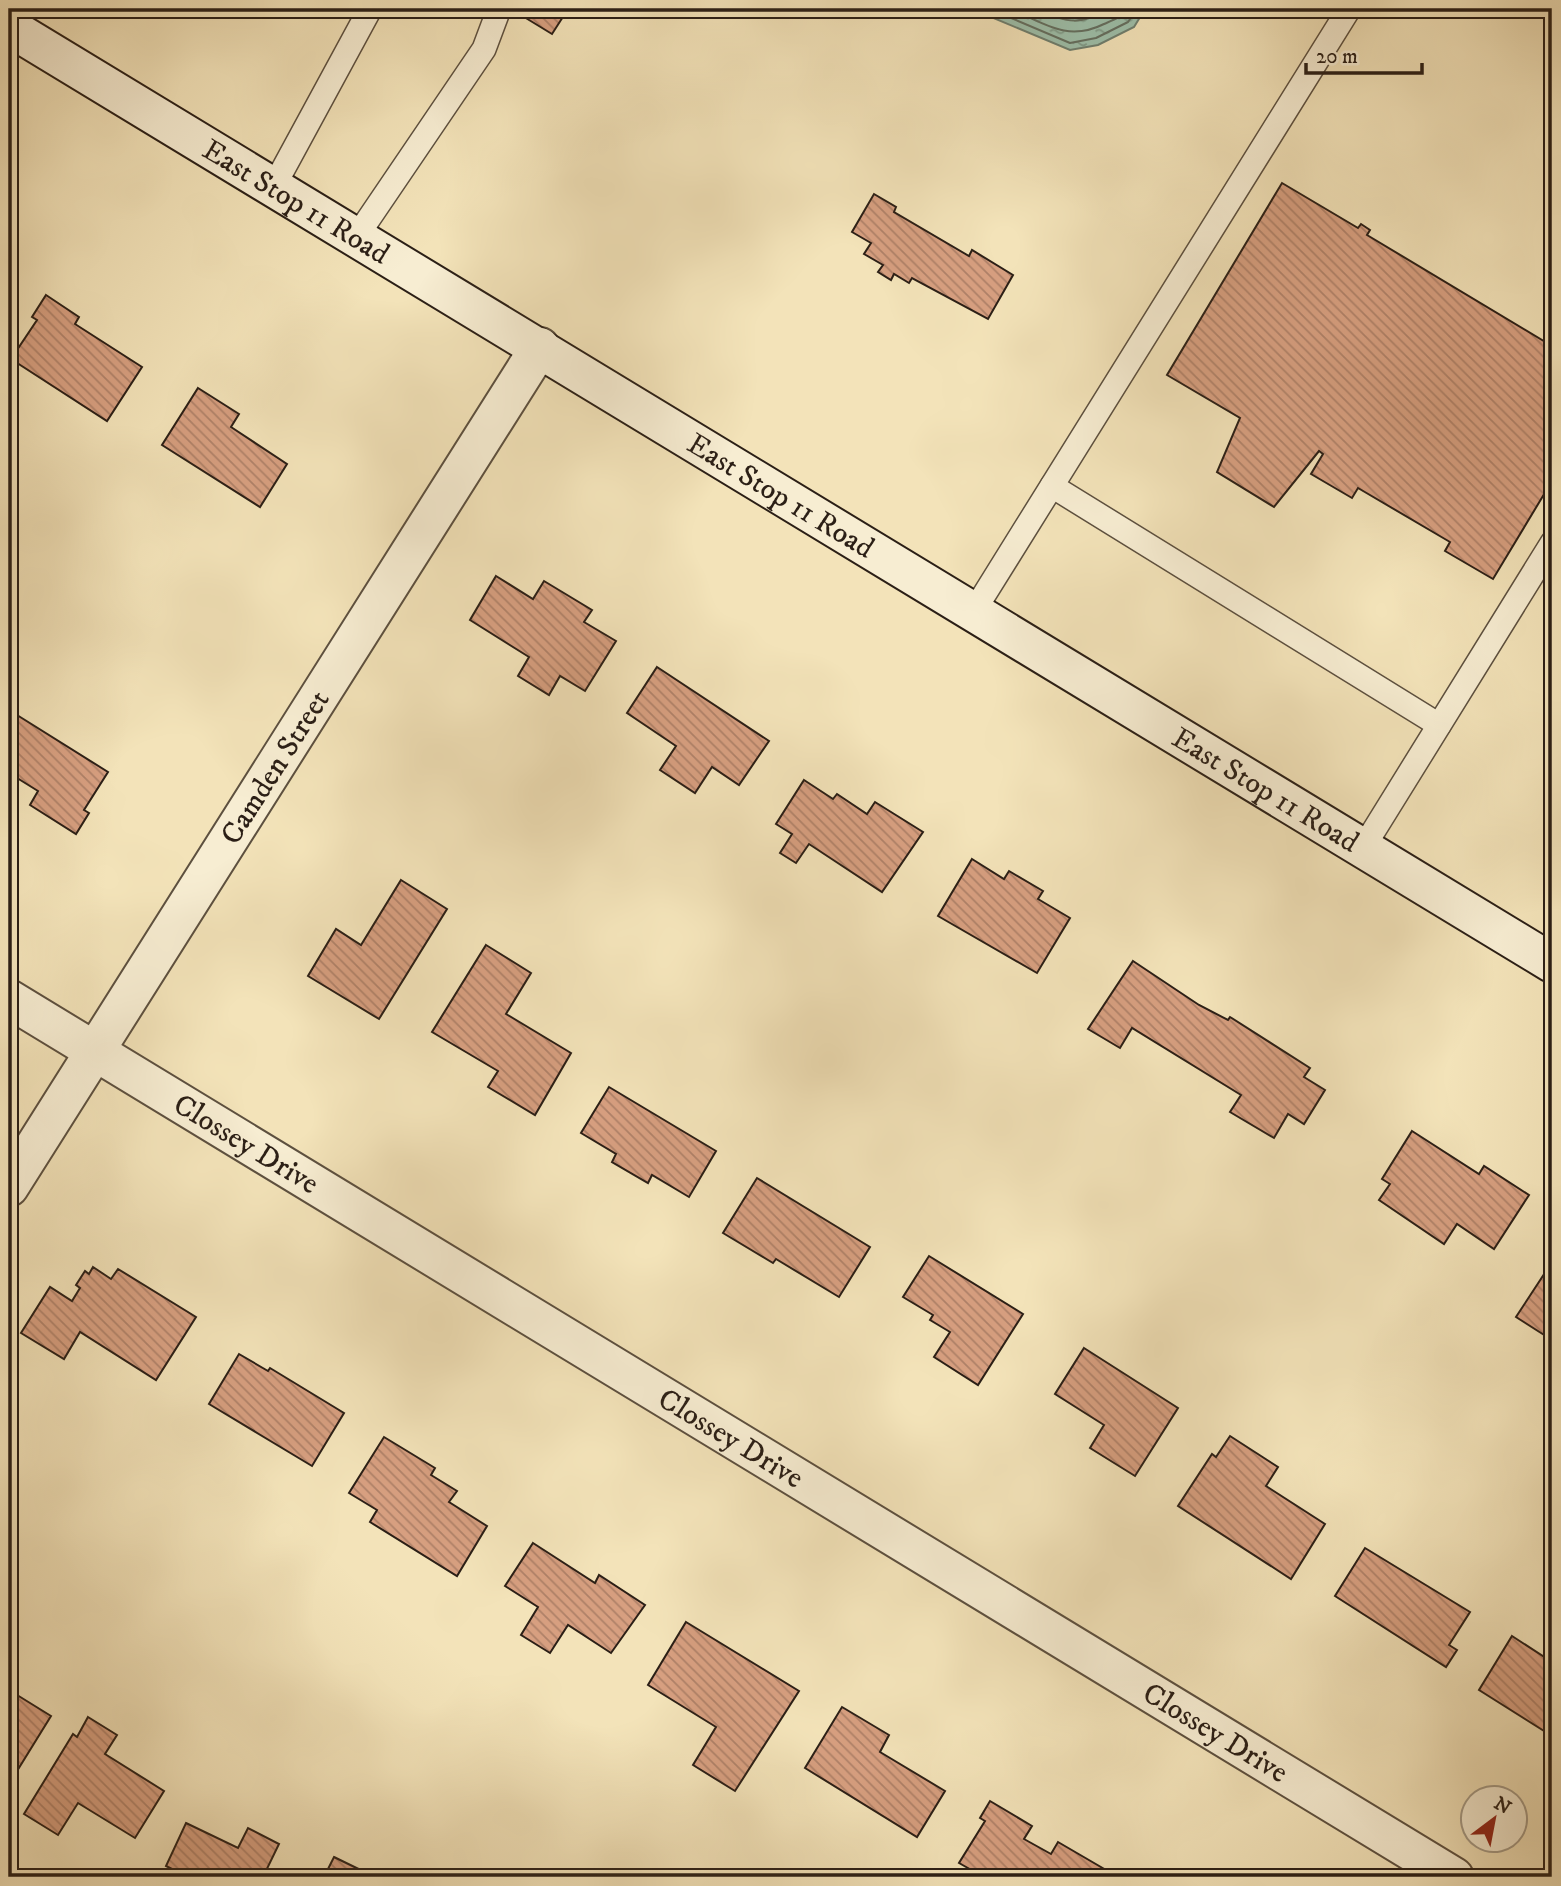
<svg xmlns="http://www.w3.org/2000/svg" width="1561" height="1886" font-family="'IM FELL DW Pica',serif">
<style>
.water{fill:url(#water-ripples);stroke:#6f7f6f;stroke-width:2}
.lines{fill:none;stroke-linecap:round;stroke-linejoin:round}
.shore{stroke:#646f60;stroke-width:2}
.building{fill:url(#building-back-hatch);stroke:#2b1f16;stroke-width:2}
.service-casing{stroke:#5d503f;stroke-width:26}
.minor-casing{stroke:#5d503f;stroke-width:42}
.secondary-casing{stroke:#2b1f16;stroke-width:42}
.service{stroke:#f7edd2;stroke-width:23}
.minor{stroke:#f7edd2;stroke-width:38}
.secondary{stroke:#f7edd2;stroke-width:38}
.labels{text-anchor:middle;stroke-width:5;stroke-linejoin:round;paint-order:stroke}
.street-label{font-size:30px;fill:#2b1f16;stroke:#f7edd2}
</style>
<defs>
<pattern id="water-ripples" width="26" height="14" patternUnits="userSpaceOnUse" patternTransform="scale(1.75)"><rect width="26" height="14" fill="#9dbfaa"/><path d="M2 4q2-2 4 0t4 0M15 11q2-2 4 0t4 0" fill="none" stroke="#809b89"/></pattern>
<pattern id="building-back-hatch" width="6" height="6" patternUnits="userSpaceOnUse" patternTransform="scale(1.75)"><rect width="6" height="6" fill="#d79f80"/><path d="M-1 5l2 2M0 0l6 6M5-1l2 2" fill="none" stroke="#af8168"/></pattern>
</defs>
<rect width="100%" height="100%" fill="#f3e3b9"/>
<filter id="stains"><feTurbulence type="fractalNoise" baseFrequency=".00286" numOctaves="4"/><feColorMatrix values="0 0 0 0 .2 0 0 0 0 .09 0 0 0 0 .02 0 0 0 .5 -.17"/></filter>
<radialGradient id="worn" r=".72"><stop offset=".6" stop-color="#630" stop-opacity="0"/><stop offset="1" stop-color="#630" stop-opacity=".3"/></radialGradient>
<path class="water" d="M972,9H1145L1134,27L1098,45L1070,50Z"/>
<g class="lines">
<g class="shore">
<path d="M990,9L1070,43L1096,38L1128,22L1137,9"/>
<path d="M1011,9C1045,24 1068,42 1104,24C1113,20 1122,17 1127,9"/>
<path d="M1037,9C1070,24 1078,25 1112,9"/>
</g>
</g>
<g class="building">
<path d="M511,9H568L552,34Z"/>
<path d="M1282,183L1358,228L1361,224L1370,230L1367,235L1552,346V481L1493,579L1445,551L1450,542L1358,488L1352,498L1311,474L1323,454L1319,451L1274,507L1217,472L1240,418L1167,375Z"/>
<path d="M874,194L896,207L894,212L969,256L972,250L1013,275L988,319L912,278L909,283L894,274L891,280L878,272L883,265L864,254L871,243L852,232Z"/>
<path d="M46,295L79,317L75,324L142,367L107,421L11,359L37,320L32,317Z"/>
<path d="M198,388L239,414L231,427L287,464L260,507L162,445Z"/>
<path d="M496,576L533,599L544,581L592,610L584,622L616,641L585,691L560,676L549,695L518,676L529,657L470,620Z"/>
<path d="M657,667L769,741L739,785L712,767L695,793L660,770L676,746L627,713Z"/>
<path d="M9,710L108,772L84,810L89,813L76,834L30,805L38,791L9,773Z"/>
<path d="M804,780L833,799L837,794L867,814L875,802L923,832L882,892L809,844L796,863L780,853L792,834L776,824Z"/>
<path d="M972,859L1004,879L1009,871L1043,891L1038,899L1070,918L1037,973L938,916Z"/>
<path d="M401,880L447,909L379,1019L308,976L336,929L361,945Z"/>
<path d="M486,945L531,973L506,1014L571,1053L535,1115L488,1087L498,1071L432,1032Z"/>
<path d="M1133,961L1199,1005L1228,1020L1230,1017L1310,1068L1304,1077L1325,1090L1304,1124L1288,1114L1274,1138L1230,1112L1241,1095L1132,1028L1120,1048L1088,1029Z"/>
<path d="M609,1087L716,1151L689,1197L652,1175L648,1183L612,1162L616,1154L581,1133Z"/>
<path d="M1412,1131L1479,1174L1484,1166L1529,1195L1494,1249L1457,1224L1444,1244L1379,1200L1390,1184L1382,1179Z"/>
<path d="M757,1178L870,1247L839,1297L776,1259L773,1263L723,1233Z"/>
<path d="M929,1256L1023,1314L978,1385L934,1357L950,1332L930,1320L933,1315L903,1297Z"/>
<path d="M1552,1262V1340L1516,1317Z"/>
<path d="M93,1267L111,1279L118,1269L196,1317L156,1380L80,1332L64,1359L21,1333L50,1287L72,1301L80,1288L76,1285L85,1271L89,1274Z"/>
<path d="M1084,1348L1178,1408L1135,1476L1090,1448L1104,1425L1055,1394Z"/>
<path d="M239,1354L268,1371L270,1368L344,1413L312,1466L209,1404Z"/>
<path d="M1230,1436L1278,1467L1266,1486L1325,1524L1291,1579L1178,1506L1212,1454L1216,1457Z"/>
<path d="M384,1437L435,1468L431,1475L457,1491L449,1502L487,1526L457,1576L370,1522L377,1510L349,1493Z"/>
<path d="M533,1543L595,1583L599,1575L645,1605L611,1653L568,1625L550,1653L521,1635L538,1607L505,1586Z"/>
<path d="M1365,1548L1470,1612L1449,1645L1457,1650L1446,1667L1335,1596Z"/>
<path d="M686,1622L799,1691L735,1791L693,1765L716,1727L648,1685Z"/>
<path d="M1512,1636L1552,1662V1736L1479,1690Z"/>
<path d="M9,1690L51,1716L9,1784Z"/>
<path d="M842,1707L889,1735L880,1752L945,1791L917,1837L805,1768Z"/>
<path d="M88,1717L117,1735L105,1754L164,1791L135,1838L78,1803L58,1835L24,1814L73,1734L77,1737Z"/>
<path d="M990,1801L1032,1826L1024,1839L1051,1854L1058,1842L1106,1870L1101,1877H984L959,1863L985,1821L980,1818Z"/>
<path d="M186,1823L238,1848L248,1828L279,1844L263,1877H188L166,1866Z"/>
<path d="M334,1857L375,1877H324Z"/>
</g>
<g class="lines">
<defs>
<g id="service">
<path d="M274,186L370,9"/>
<path d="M357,236L484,49L499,9"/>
<path d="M1052,486L1439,725"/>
<path d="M974,611L1349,9"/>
<path d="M1363,848L1552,543"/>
</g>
<g id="minor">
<path id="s1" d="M9,999L1454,1877"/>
<path id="s2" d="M9,1187L540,347"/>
</g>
<g id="secondary">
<path id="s3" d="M9,27L1552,963"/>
</g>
</defs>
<use href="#service" class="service-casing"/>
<use href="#minor" class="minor-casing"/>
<use href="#secondary" class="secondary-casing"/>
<use href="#service" class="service"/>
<use href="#minor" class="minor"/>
<use href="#secondary" class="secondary"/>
</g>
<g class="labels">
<g class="street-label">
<text dy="10" stroke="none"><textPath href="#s3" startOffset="336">East Stop 11 Road</textPath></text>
<text dy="10" stroke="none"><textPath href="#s3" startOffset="903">East Stop 11 Road</textPath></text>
<text dy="10" stroke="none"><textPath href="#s2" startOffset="497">Camden Street</textPath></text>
<text dy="10" stroke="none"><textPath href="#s3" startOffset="1470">East Stop 11 Road</textPath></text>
<text dy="10" stroke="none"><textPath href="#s1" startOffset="278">Clossey Drive</textPath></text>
<text dy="10" stroke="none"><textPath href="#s1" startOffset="845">Clossey Drive</textPath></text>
<text dy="10" stroke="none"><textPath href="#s1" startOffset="1412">Clossey Drive</textPath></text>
</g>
</g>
<rect width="1561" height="1886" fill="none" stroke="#f3e3b9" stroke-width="35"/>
<rect x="10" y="10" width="1540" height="1865" fill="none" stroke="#2b1f16" stroke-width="3.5"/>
<rect x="18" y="18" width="1526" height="1851" fill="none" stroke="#2b1f16" stroke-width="2"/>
<g transform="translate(1494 1819) rotate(32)"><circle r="33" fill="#f7edd2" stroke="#a59b87" stroke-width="2"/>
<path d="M0-5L12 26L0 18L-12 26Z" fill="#8f2418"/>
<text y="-10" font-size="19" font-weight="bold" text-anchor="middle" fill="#2b1f16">N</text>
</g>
<path d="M1306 63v10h116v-10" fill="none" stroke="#2b1f16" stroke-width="3.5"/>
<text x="1316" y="63" font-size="21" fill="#2b1f16" stroke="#f7edd2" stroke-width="5" paint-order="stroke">20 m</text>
<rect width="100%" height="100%" filter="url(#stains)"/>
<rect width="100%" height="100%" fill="url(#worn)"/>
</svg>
